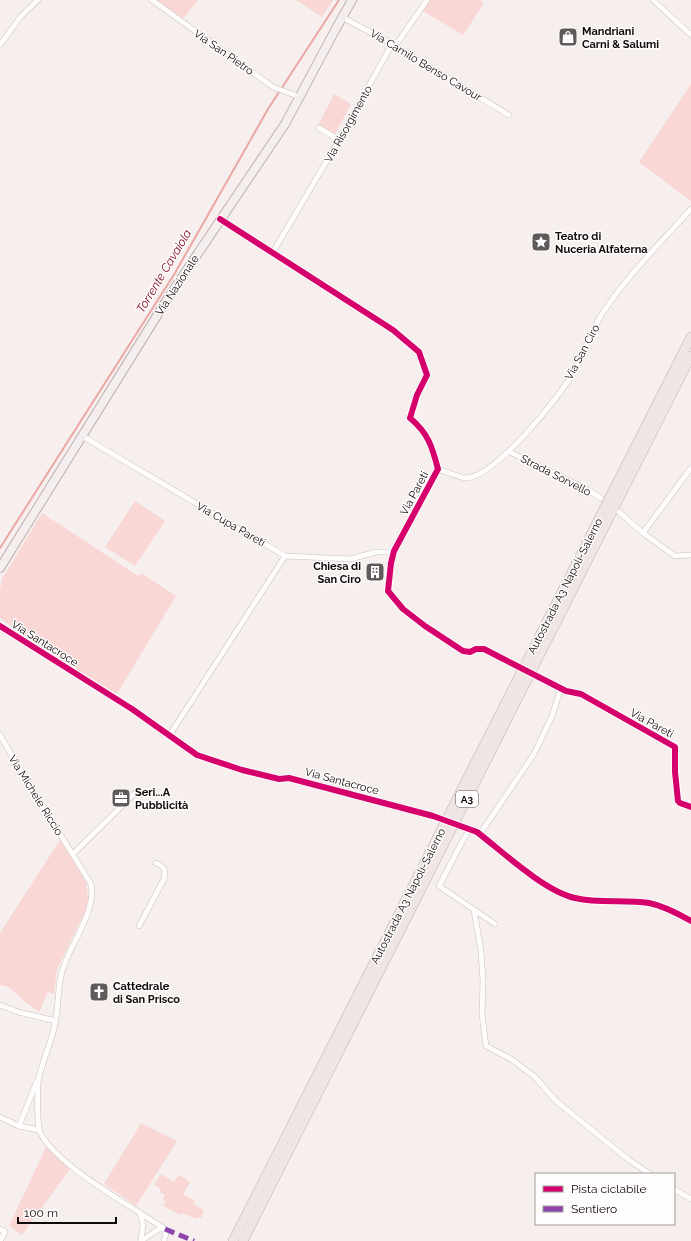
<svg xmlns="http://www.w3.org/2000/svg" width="691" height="1241" font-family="Raleway,sans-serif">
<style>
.green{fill:#f8d7d4}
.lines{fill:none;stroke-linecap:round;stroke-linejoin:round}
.stream{stroke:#eca6a4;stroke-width:2}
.street-casing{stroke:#c7c2c1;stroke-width:6}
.primary-casing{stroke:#beb0af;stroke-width:10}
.highway-casing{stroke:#beb0af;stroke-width:10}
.street{stroke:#fefdfc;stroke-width:5}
.primary{stroke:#f5eeee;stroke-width:8}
.highway{stroke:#f0e5e5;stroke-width:9}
.street-bridge-casing{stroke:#c7c2c1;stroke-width:6;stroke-linecap:butt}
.street-bridge{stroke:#fefdfc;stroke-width:5}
.quiet{stroke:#8e44ad;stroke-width:5;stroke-dasharray:10 5;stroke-linecap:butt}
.cycleway-casing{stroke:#fffcfc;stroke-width:8}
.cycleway{stroke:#d6006c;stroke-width:6}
.labels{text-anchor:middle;stroke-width:3;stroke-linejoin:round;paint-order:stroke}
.shield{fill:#fffcfc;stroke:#575353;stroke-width:1}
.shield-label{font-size:10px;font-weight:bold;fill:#0f0a0a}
.poi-label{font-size:11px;font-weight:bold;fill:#0f0a0a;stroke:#fffcfc;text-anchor:start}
.street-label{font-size:11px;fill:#0f0a0a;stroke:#fffcfc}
.water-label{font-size:12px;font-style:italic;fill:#7b0317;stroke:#fffcfc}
</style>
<rect width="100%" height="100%" fill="#f6efee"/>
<g class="green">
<path d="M155,0H198L181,21Z"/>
<path d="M296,0H333L322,17Z"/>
<path d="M429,0H480L484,3L463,35L423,11Z"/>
<path d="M691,84V201L639,162Z"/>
<path d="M334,94L351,104L334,136L318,125Z"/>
<path d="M135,501L165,521L135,566L105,547Z"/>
<path d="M42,513L138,576L141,573L176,596L117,694L53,655L0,618V590L2,579Z"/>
<path d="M60,840L86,882L88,899L86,910L57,969L54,994L48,992L39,1012L24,1001L9,987L0,985V933Z"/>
<path d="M141,1123L177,1141L136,1206L104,1184Z"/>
<path d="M46,1147L70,1169L22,1235L9,1226Z"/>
<path d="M161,1174L174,1182L179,1175L190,1182L183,1194L195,1201L193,1204L204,1210L201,1218L198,1217L196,1219L182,1213L181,1215L163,1206L166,1201L163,1199L165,1195L160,1192L161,1189L154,1185Z"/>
</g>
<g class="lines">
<path class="stream" d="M0,548L175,273L268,109L339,0"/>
<defs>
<g id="street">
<path d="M152,0L273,87L300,97"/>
<path d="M653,0L691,35"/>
<path d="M342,17L392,44L509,115"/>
<path d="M0,45L21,16L38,0"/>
<path d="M319,128L339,140"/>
<path d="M220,219L393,330L419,352L427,375L417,395L410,418C428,433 432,446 438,469L394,551L391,563L388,591L403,609L425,626L463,651L470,652L476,649H484L519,667"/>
<path d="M273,252L339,140L392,44L398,42L427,0"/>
<path d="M82,436L285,556L351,559L365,555L377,552H390L394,551"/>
<path d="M510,452L586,489L601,498"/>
<path d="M438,469C444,471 461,478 466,478C495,477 559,398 573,373C584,353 591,330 604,311C629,274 661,242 691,209"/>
<path d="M619,512L643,533L675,556L691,555"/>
<path d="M643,533L691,468"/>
<path d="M0,626L132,709L197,755L242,770L279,779L289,778L433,816"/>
<path d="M537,676L566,691L581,694L675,747V772L678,801L680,803L691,807"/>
<path d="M0,735L24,776L91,884C96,910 74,939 65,963C56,983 60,1007 54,1028C50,1045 43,1061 39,1077C37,1084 37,1126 40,1132C54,1161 112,1195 140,1213L143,1224L141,1241"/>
<path d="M169,736L285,556"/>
<path d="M480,834L534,754L552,716L561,688"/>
<path d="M73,854L137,791"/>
<path d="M474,910L481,951L483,981L482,1014L486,1046L511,1059L535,1077L556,1101L629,1160L650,1174"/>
<path d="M495,924L439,886L463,840L470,829L477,832C503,852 544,891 575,898C600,904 625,899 649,903C664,906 677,913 691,921"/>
<path d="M139,926L164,879C166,870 164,866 156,863"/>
<path d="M0,1005L18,1012L56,1021"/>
<path d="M0,1117L19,1126L39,1130"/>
<path d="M19,1126L37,1081"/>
<path d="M674,1189L691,1199"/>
<path d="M140,1213L165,1229"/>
<path d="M0,1229L5,1232L0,1241"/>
<path d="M141,1241L159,1229H164"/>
<path d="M164,1241L166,1233L165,1229"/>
</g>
<path id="primary" d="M0,568L168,298L285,124L333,34L352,0"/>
<g id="highway">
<path d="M233,1241L691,337"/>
<path d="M243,1241L691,356"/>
</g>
</defs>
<use href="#street" class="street-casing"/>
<use href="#primary" class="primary-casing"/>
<use href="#highway" class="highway-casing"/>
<use href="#street" class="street"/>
<use href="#primary" class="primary"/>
<use href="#highway" class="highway"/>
<defs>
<path id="street-bridge" d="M433,816L470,829"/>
</defs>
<use href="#street-bridge" class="street-bridge-casing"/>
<use href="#street-bridge" class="street-bridge"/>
<path class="quiet" d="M165,1229L194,1241"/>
<defs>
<g id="cycleway">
<path d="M220,219L393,330L419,352L427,375L417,395L410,418C428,433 432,446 438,469L394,551L391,563L388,591L403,609L425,626L463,651L470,652L476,649H484L566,691L581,694L675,747V772L678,801L680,803L691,807"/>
<path d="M0,626L132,709L197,755L242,770L279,779L289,778L433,816L477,832C503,852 544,891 575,898C600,904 625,899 649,903C664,906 677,913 691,921"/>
</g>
</defs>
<use href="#cycleway" class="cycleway-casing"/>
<use href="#cycleway" class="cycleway"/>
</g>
<defs>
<symbol id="shop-square" viewBox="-11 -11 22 22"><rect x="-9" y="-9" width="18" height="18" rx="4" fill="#605a5a" stroke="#fffcfc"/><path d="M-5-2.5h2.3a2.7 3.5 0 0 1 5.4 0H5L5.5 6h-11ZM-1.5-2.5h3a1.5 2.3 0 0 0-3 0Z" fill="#fff"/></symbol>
<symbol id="sight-square" viewBox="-11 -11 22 22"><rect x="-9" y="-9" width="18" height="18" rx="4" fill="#605a5a" stroke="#fffcfc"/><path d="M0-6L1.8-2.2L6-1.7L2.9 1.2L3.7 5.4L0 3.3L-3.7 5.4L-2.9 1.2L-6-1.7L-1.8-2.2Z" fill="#fff"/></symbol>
<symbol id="building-square" viewBox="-11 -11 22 22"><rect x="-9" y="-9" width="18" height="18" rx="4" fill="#605a5a" stroke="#fffcfc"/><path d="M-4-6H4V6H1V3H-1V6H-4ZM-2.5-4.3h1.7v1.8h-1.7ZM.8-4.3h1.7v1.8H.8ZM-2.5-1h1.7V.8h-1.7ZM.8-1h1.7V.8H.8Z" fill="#fff"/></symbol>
<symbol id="office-square" viewBox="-11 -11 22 22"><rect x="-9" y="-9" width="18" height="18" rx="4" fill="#605a5a" stroke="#fffcfc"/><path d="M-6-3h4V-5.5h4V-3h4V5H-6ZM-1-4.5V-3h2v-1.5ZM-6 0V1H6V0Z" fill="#fff"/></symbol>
<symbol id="church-square" viewBox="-11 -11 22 22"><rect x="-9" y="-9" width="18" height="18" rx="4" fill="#605a5a" stroke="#fffcfc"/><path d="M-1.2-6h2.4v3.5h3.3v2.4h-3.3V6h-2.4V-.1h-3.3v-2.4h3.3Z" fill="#fff"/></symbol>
</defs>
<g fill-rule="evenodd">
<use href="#shop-square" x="557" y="26" width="22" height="22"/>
<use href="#sight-square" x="530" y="231" width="22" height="22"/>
<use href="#building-square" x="364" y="561" width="22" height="22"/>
<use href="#office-square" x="110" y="787" width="22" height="22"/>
<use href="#church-square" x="88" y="981" width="22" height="22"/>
</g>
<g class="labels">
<rect class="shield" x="456" y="791" width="22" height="16" rx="3"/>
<g class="shield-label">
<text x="467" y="803">A3</text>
</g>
<g class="poi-label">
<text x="582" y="35">Mandriani<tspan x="582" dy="13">Carni &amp; Salumi</tspan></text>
<text x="555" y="240">Teatro di<tspan x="555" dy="13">Nuceria Alfaterna</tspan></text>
<text x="361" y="570" text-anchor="end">Chiesa di<tspan x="361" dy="13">San Ciro</tspan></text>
<text x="135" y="796">Seri...A<tspan x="135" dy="13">Pubblicità</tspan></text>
<text x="113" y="990">Cattedrale<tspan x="113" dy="13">di San Prisco</tspan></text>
</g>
<g class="street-label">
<text transform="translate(224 52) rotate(35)" y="4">Via San Pietro</text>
<text transform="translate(426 65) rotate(31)" y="4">Via Camilo Benso Cavour</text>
<text transform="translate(348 124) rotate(-61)" y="4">Via Risorgimento</text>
<text transform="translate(177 285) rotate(-57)" y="4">Via Nazionale</text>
<text transform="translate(582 352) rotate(-62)" y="4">Via San Ciro</text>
<text transform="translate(556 475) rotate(27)" y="4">Strada Sorvello</text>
<text transform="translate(414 493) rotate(-62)" y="4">Via Pareti</text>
<text transform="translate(231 524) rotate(30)" y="4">Via Cupa Pareti</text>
<text transform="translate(565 586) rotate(-63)" y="4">Autostrada A3 Napoli-Salerno</text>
<text transform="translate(45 643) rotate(32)" y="4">Via Santacroce</text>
<text transform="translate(652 723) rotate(29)" y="4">Via Pareti</text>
<text transform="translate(342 781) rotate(15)" y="4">Via Santacroce</text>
<text transform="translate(36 795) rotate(58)" y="4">Via Michele Riccio</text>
<text transform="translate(408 896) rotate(-63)" y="4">Autostrada A3 Napoli-Salerno</text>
</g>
<g class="water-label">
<text transform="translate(164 271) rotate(-59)" y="4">Torrente Cavaiola</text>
</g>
</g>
<rect x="535" y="1173" width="140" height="52" fill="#fffcfc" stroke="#9f9b9b"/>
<rect x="543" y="1186" width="20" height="6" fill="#d6006c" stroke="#9f9b9b"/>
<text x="571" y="1193" font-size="12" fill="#0f0a0a">Pista ciclabile</text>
<rect x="543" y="1206" width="20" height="6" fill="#8e44ad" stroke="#9f9b9b"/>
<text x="571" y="1213" font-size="12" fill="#0f0a0a">Sentiero</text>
<path d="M18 1217v6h98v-6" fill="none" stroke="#0f0a0a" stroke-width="2"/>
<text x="24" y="1217" font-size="12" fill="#0f0a0a" stroke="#fffcfc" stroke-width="3" paint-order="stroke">100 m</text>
</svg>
